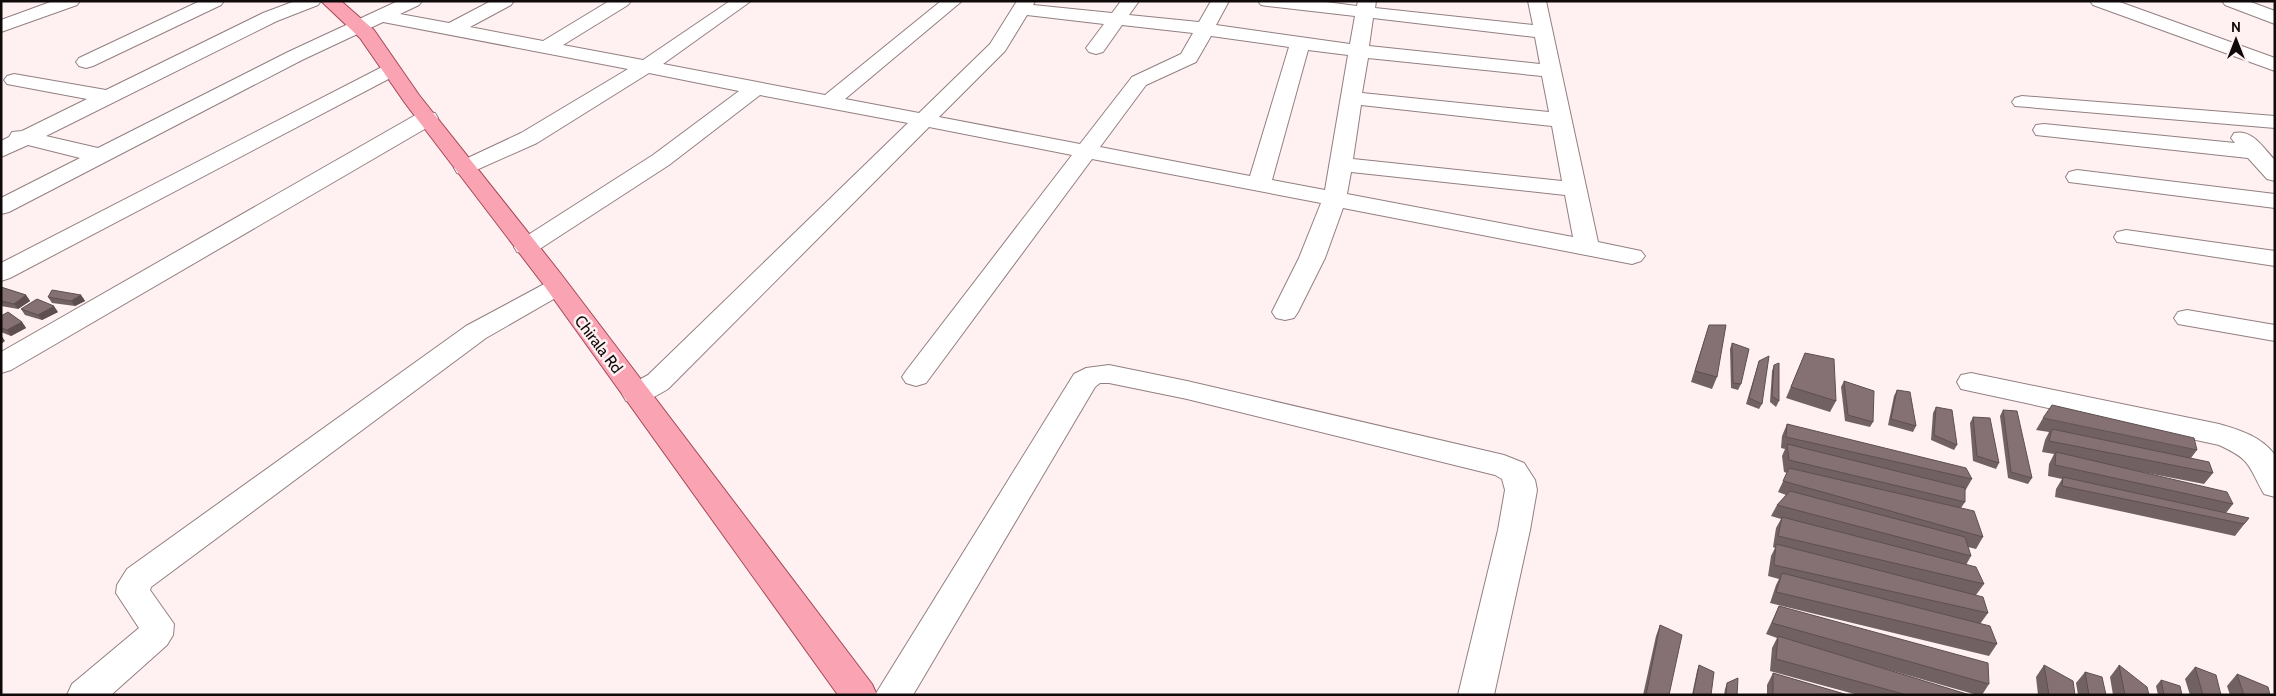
<svg xmlns="http://www.w3.org/2000/svg" width="2276" height="696" font-family="Cabin,sans-serif">
<style>
.lines{fill:none;stroke-linecap:round;stroke-linejoin:round}
.minor-casing{stroke:#937f81;stroke-width:2}
.major-casing{stroke:#a64757;stroke-width:2}
.minor{fill:#fff;fill-rule:evenodd}
.major{fill:#faa4b3;fill-rule:evenodd}
.wall{fill:#726163}
.shaded-wall{fill:#5d4f50}
.building{fill:#857173;stroke:#5d4f50}
.labels{text-anchor:middle;stroke-width:5;stroke-linejoin:round;paint-order:stroke}
.street-label{font-size:16px;fill:#10090a;stroke:#fff1f2}
</style>
<rect width="100%" height="100%" fill="#fff1f2"/>
<g class="lines">
<defs>
<g id="minor">
<path d="M53,1H80L77,5L1,32V20Z"/>
<path d="M200,1H224L221,5L93,66L86,68L79,66L76,62L79,58Z"/>
<path d="M295,1H321L318,5L277,21L46,136L98,148L288,52L398,1H422L419,5L400,14L449,23L491,1H514L511,5L470,27L543,41L609,1H631L628,5L563,45L643,60L730,1H751L663,64L825,95L941,1H962L845,99L919,113L990,44L1017,1H1035L1033,5L1112,13L1121,1H1139L1129,15L1199,22L1211,1H1229L1216,25L1350,44L1355,16L1267,6L1261,5L1258,1H1318L1357,6L1358,1H1376L1375,8L1533,25L1528,1H1546L1598,242L1641,251L1645,256L1641,261L1632,264L1343,208L1325,258L1298,312L1294,318L1285,320L1276,318L1272,312L1299,258L1321,203L1092,159L926,383L916,386L906,383L902,377L906,371L1072,155L929,127L668,389C654,397 643,405 626,401L622,394L626,387L648,375L908,123L760,95L669,165L535,252L526,254L517,252L514,247L517,242L653,155L739,91L649,73L537,143L465,175L457,173L454,168L457,163L521,133L628,69L383,22L302,60L9,212L1,214V198L80,158L28,145L1,157V141L9,137L12,132L22,131L87,99L7,84L4,80L7,76L14,74L106,90L263,13ZM1027,15L1104,24L1086,48L1089,52L1096,54L1103,52L1122,25L1193,33L1181,54L1132,77L1080,144L939,117L1005,51ZM1373,18L1535,37L1540,64L1369,46ZM1211,36L1289,47L1250,176L1100,147L1146,85L1196,62ZM1308,50L1348,55L1325,190L1272,180ZM1368,58L1542,76L1549,112L1362,93ZM1361,105L1552,126L1562,181L1353,159ZM1351,172L1565,195L1573,237L1347,194Z"/>
<path d="M2090,1H2117L2275,58V71L2093,5Z"/>
<path d="M2222,1H2248L2275,11V24L2225,5Z"/>
<path d="M391,64L398,66L401,70L398,74L10,278L1,281V263L384,66Z"/>
<path d="M2022,96L2275,116V128L2015,106L2012,102L2015,98Z"/>
<path d="M427,112L435,113L438,118L435,123L11,370L1,373V352L419,113Z"/>
<path d="M2044,124L2235,143L2231,138L2234,133C2253,129 2263,148 2275,160V181L2267,179L2248,158L2036,135L2033,130L2036,125Z"/>
<path d="M2077,170L2275,194V208L2069,182L2066,177L2069,172Z"/>
<path d="M2126,230L2275,251V266L2117,242L2114,237L2117,232Z"/>
<path d="M557,279L566,282L570,287L566,292L486,338L151,587L150,590L174,624L173,635L167,645L111,695H67L72,684L139,628L116,593L117,585L127,569L466,326L548,282Z"/>
<path d="M2187,310L2275,325V341L2178,324L2174,318L2178,312Z"/>
<path d="M1109,365L1187,381L1504,455L1524,463L1535,480L1537,490L1530,530L1494,695H1458L1498,530L1505,490L1502,479L1495,475L1187,399L1109,383H1100L1095,387L913,695H875L1074,374L1086,368Z"/>
<path d="M1971,373L2219,424C2240,430 2262,437 2275,455V497L2264,494C2248,466 2252,460 2219,445L1961,389L1957,382L1961,375Z"/>
</g>
<path id="major" d="M321,1H341L374,30L419,95L561,274L872,684L877,695H838L543,284L405,103L360,38Z"/>
</defs>
<use href="#minor" class="minor-casing"/>
<use href="#major" class="major-casing"/>
<use href="#minor" class="minor"/>
<use href="#major" class="major"/>
</g>
<g class="wall">
<path d="M1,287L26,295L30,301L18,309L1,306Z"/>
<path d="M81,295L85,301L75,306L52,303L48,297Z"/>
<path d="M21,309L58,312L42,320L25,315Z"/>
<path d="M1,316L22,322L26,328L11,336L1,332Z"/>
<path d="M1709,325L1717,377L1712,389L1691,382Z"/>
<path d="M1732,343L1741,384L1738,390L1731,388L1730,349Z"/>
<path d="M1805,353L1836,401L1830,412L1786,398Z"/>
<path d="M1759,361L1762,404L1759,409L1746,404Z"/>
<path d="M1774,365L1779,401L1776,407L1770,402L1772,371Z"/>
<path d="M1844,381L1873,422L1870,427L1845,421L1841,387Z"/>
<path d="M1897,390L1916,426L1913,432L1888,425L1894,396Z"/>
<path d="M1936,407L1957,445L1954,450L1931,440L1933,413Z"/>
<path d="M2003,410L2032,478L2028,484L2008,478L2000,416Z"/>
<path d="M1973,417L1999,463L1996,469L1973,461L1970,423Z"/>
<path d="M2043,418L2197,450L2191,458L2213,473L2204,484L2126,469L2233,504L2226,513L2249,518L2235,536L2055,497L2056,489L2062,479L2048,476L2049,464L2054,454L2042,452L2045,440L2049,432L2036,430Z"/>
<path d="M1787,424L1972,479L1965,491V502L1961,508L1983,537L1976,549L1968,547L1971,556L1966,565L1984,584L1976,595L1988,613L1980,624L1997,644L1989,656L1770,603L1776,585L1779,579L1768,576L1771,556L1775,548L1773,547L1776,528L1781,519L1771,516L1777,505L1786,495L1778,492L1787,473L1784,472L1782,456L1785,449L1781,448L1782,436Z"/>
<path d="M1779,606L1989,684L1982,695H1977L1865,663L1970,695H1858L1770,671L1772,648L1777,638L1766,634Z"/>
<path d="M1660,625L1669,695H1643L1656,636Z"/>
<path d="M1699,665L1711,695H1692L1697,671Z"/>
<path d="M2044,665L2075,695H2038L2036,677Z"/>
<path d="M2119,665L2149,695H2113L2110,677Z"/>
<path d="M2195,667L2221,695H2190L2185,679Z"/>
<path d="M2085,672L2106,695H2078L2076,683Z"/>
<path d="M1773,673L1848,695H1767V685Z"/>
<path d="M2237,674L2270,695H2230L2227,686Z"/>
<path d="M2161,680L2182,695H2158L2156,686Z"/>
<path d="M1727,683L1737,695H1724L1725,689Z"/>
</g>
<g class="shaded-wall">
<path d="M26,295L30,301L18,309L14,304Z"/>
<path d="M81,295L85,301L75,306L71,301Z"/>
<path d="M54,306L58,312L42,320L38,315Z"/>
<path d="M22,322L26,328L11,336L7,330Z"/>
<path d="M1,335L5,341L1,344Z"/>
</g>
<g class="building">
<path d="M1,287L26,295L14,304L1,301Z"/>
<path d="M52,290L81,295L71,301L48,297Z"/>
<path d="M37,299L54,306L38,315L21,309Z"/>
<path d="M8,312L22,322L7,330L1,328V316Z"/>
<path d="M1709,325H1726L1717,377L1695,371Z"/>
<path d="M1732,343L1749,349L1741,384L1733,383Z"/>
<path d="M1805,353L1834,359L1836,401L1791,387Z"/>
<path d="M1769,356L1762,404L1749,398L1759,361Z"/>
<path d="M1779,363V401L1772,396L1774,365Z"/>
<path d="M1844,381L1874,391L1873,422L1848,415Z"/>
<path d="M1897,390L1910,392L1916,426L1891,419Z"/>
<path d="M2052,405L2194,438L2197,450L2043,418Z"/>
<path d="M1936,407L1952,410L1957,445L1934,435Z"/>
<path d="M2003,410L2017,411L2032,478L2011,472Z"/>
<path d="M1973,417L1990,418L1999,463L1977,456Z"/>
<path d="M1787,424L1966,468L1972,479L1786,437Z"/>
<path d="M2052,429L2209,462L2213,473L2049,441Z"/>
<path d="M1787,444L1965,488V502L1789,460Z"/>
<path d="M2056,452L2227,492L2233,504L2055,465Z"/>
<path d="M1789,468L1974,511L1983,537L1783,481Z"/>
<path d="M2063,477L2249,518L2244,524L2062,486Z"/>
<path d="M1790,491L1965,537L1971,556L1777,505Z"/>
<path d="M1782,517L1976,567L1984,584L1778,536Z"/>
<path d="M1776,544L1983,597L1988,613L1774,565Z"/>
<path d="M1782,573L1990,626L1997,644L1776,592Z"/>
<path d="M1779,606L1988,663L1989,684L1772,623Z"/>
<path d="M1660,625L1682,635L1669,695H1646Z"/>
<path d="M1778,636L1970,695H1907L1776,659Z"/>
<path d="M1699,665L1714,672L1711,695H1693Z"/>
<path d="M2044,665L2073,681L2075,695H2049Z"/>
<path d="M2119,665L2147,687L2149,695H2125Z"/>
<path d="M2195,667L2216,675L2221,695H2203Z"/>
<path d="M2085,672L2102,677L2106,695H2089Z"/>
<path d="M1773,673L1848,695H1774L1773,694Z"/>
<path d="M2237,674L2268,687L2270,695H2244Z"/>
<path d="M1738,678L1737,695H1726L1727,683Z"/>
<path d="M2161,680L2180,686L2182,695H2164Z"/>
</g>
<g class="labels">
<g class="street-label">
<text transform="translate(599 344) rotate(53)" y="6">Chirala Rd</text>
</g>
</g>
<rect width="2276" height="696" fill="none" stroke="#10090a" stroke-width="5"/>
<g transform="translate(2236 40)" stroke="#fff1f2" stroke-width="4" paint-order="stroke">
<path d="M0-4L9 19L0 12L-9 19Z" fill="#10090a"/>
<text y="-8" font-size="14" font-weight="bold" text-anchor="middle" fill="#10090a">N</text>
</g>
</svg>
